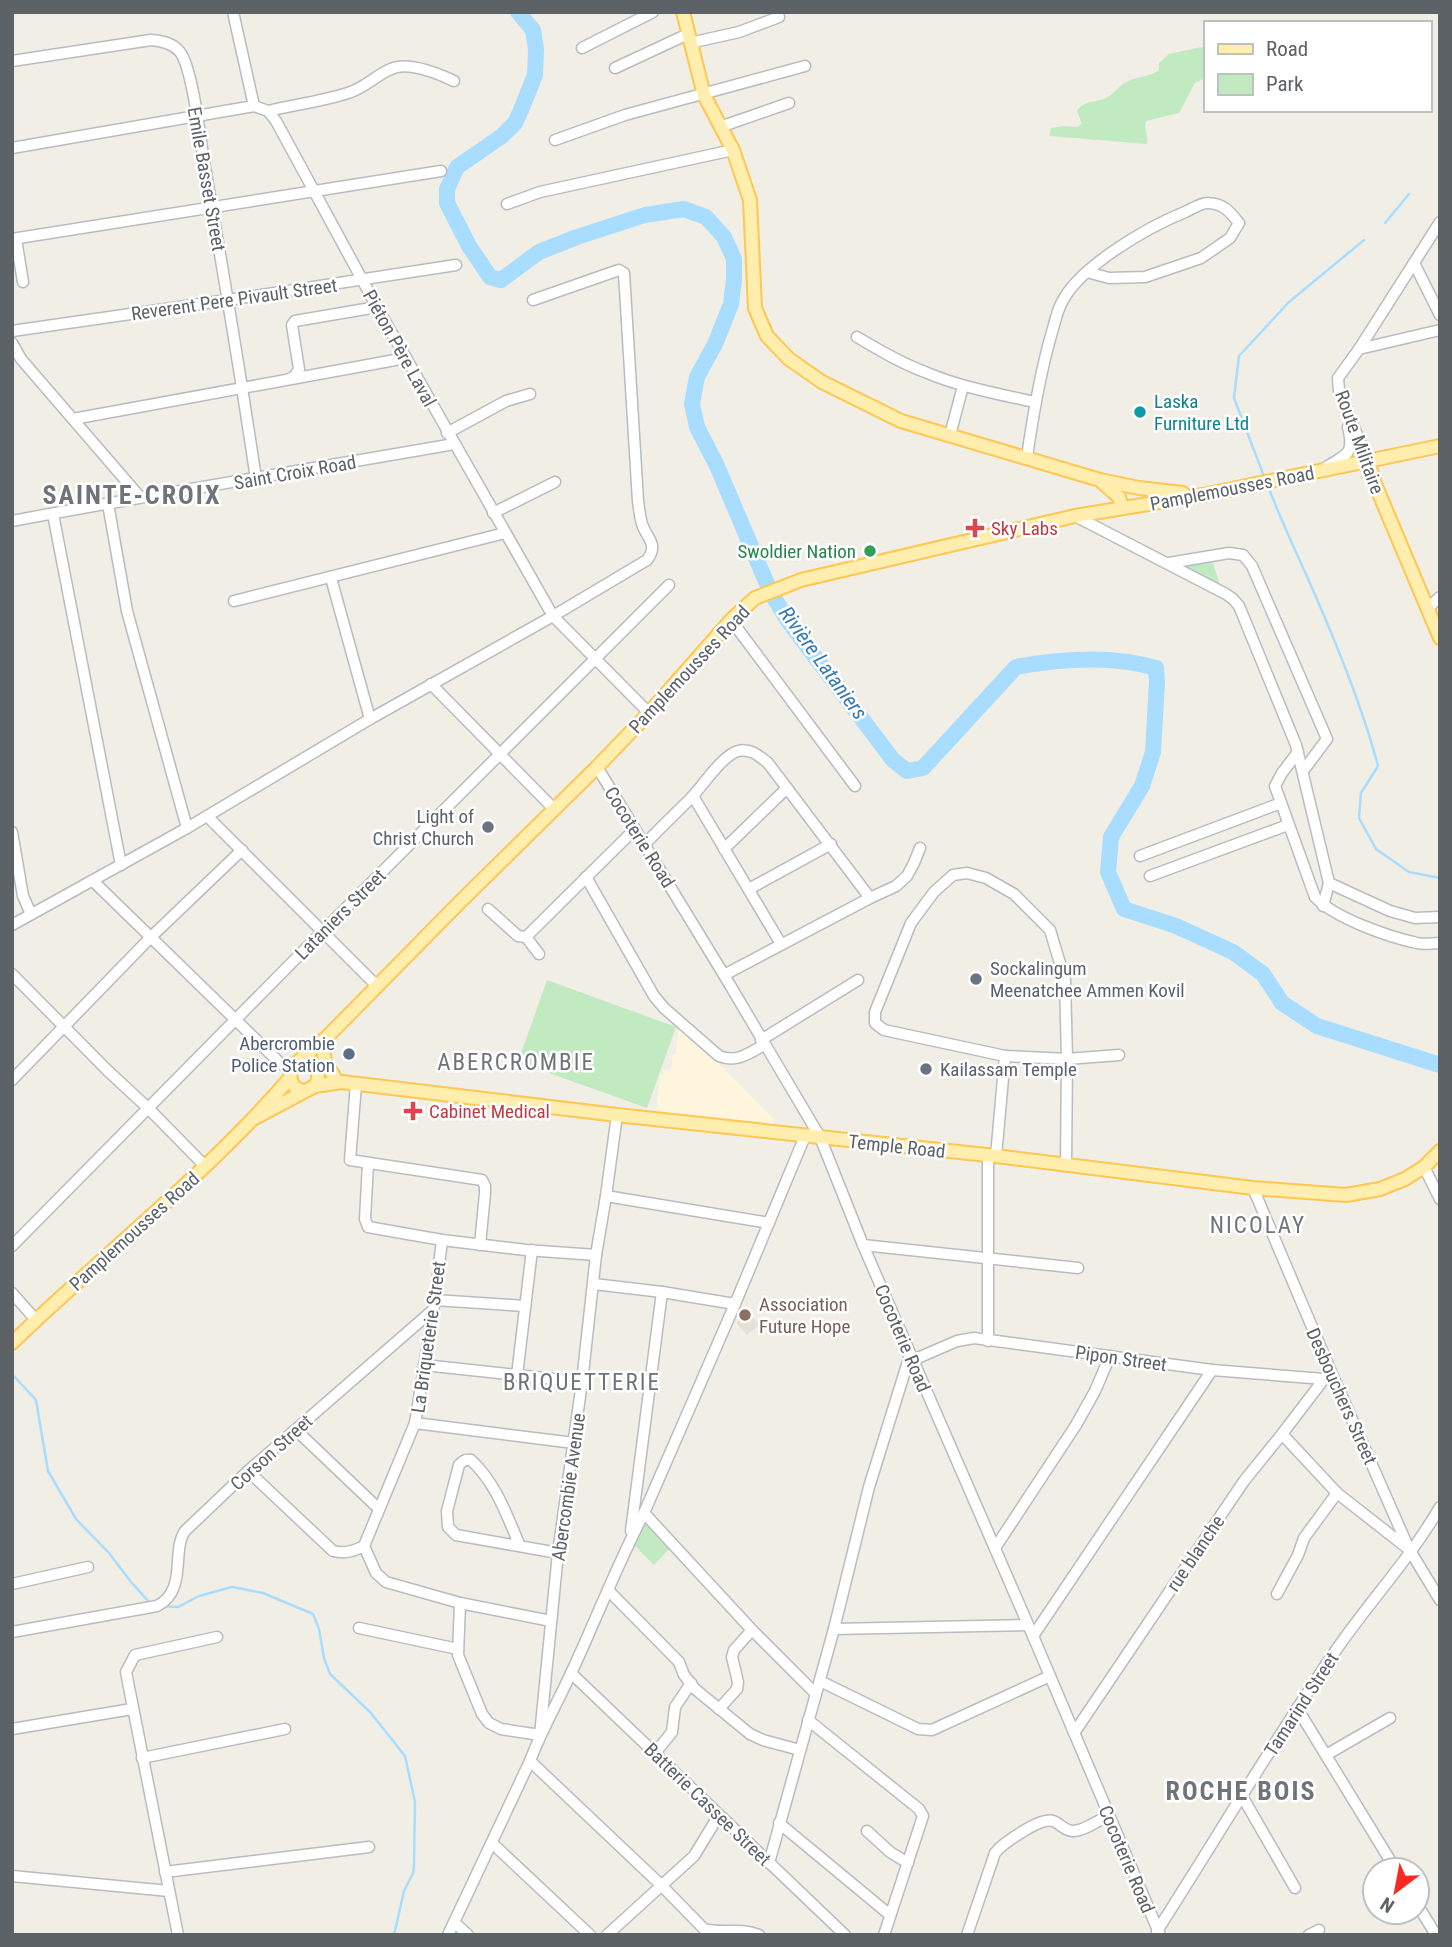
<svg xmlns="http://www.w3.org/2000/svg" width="1452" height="1947" font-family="'Roboto Condensed',sans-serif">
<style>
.commercial{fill:#fff5dd}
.education{fill:#e3e0d6}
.green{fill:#c2eac0}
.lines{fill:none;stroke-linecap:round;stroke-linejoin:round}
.stream{stroke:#a8ddff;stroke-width:2.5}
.river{stroke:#a8ddff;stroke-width:16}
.minor-casing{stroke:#b8bcc0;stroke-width:13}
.major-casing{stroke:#ffc651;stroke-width:16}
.minor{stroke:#fff;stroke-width:10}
.major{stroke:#ffeead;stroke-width:12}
.culture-dot{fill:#0f9aa8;stroke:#fff;stroke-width:2.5}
.health-dot{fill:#e0444e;stroke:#fff;stroke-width:2.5}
.leisure-dot{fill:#2e9e5b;stroke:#fff;stroke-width:2.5}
.worship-dot{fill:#6b7280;stroke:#fff;stroke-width:2.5}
.service-dot{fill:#5c6f8a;stroke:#fff;stroke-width:2.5}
.education-dot{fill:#8d6e63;stroke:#fff;stroke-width:2.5}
.labels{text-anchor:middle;stroke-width:5;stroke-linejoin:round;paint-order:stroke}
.street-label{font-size:19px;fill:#5d6267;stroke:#fff}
.culture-label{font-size:19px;fill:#0d838f;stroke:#fff;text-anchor:start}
.health-label{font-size:19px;fill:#be3a42;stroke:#fff;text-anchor:start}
.leisure-label{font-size:19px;fill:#27864d;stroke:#fff;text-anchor:end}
.worship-label{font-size:19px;fill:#5b616d;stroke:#fff;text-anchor:start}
.service-label{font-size:19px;fill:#4e5e75;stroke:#fff;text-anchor:end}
.education-label{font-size:19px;fill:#785e54;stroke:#fff;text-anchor:start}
.water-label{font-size:21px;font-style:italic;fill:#3679b2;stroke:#fff}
.quarter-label{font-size:23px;letter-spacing:2px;fill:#6e747a;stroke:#fff}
.district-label{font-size:26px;font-weight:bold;letter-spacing:2px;fill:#6e747a;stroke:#fff}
</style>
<rect width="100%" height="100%" fill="#f1eee6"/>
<path class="commercial" d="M679,1023L774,1119L773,1125L656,1113L660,1075H663V1070L671,1071L673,1054H676Z"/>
<path class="education" d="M743,1306L759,1325L747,1335L737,1324Z"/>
<g class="green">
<path d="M1202,47L1205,48V78L1195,83L1179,113L1146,121C1143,129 1149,135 1147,144L1049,136L1051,128L1064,126L1077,127L1082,124L1077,111C1084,100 1095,103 1106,98C1114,94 1120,85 1128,81C1138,76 1150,77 1159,70V63L1169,54Z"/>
<path d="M1211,557L1220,585L1184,567L1182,564Z"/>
<path d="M547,980L676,1027L647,1108L518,1062Z"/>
<path d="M645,1523L670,1548L654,1565L634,1545Z"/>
</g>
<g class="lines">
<g class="stream">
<path d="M1385,223L1409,194"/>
<path d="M1265,479L1234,398L1239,356L1289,302L1364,240"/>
<path d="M1268,486C1283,526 1302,564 1319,604C1341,655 1364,712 1378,766L1361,793L1359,818L1376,849L1409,872L1440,878"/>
<path d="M12,1374L36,1400L48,1471L76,1519L109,1553L131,1582L151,1604"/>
<path d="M160,1606L178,1607L199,1596L232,1587L263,1593L313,1614L319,1629L324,1658L330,1674L370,1712L405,1756L415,1802L414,1865L413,1873L404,1891L394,1935"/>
</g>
<path class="river" d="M518,12L533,30L536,49L535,75L521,110L515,123L502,136L457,167L447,189V203L469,246L490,277L501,280L539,252L577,237L645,215L684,209L706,217L724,237L734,259V279L731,304L716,342L697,377L692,404L697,427L717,466L770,591L788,621L893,760L907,771L923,768L1016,667C1060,659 1112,655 1156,668L1157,682L1153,752L1142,786L1111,837L1108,872L1124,909L1176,926L1233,952L1263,974L1282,1003L1317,1026L1440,1065"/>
<defs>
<g id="minor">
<path d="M233,12L254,106"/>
<path d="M690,43L739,32L779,17"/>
<path d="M582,48L653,12"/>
<path d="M12,61L151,40C162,41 173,43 180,52C192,68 200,134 203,156C222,264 240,371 256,479"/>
<path d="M615,68L688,34"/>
<path d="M268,111C294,105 323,101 348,93C365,88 376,75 391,69C408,61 439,74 454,81"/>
<path d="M720,127L789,103"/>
<path d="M555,140L625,115L805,66"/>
<path d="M12,148L254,106L268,111L276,121L377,307L553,616L649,713"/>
<path d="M507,204L540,192L733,150"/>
<path d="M12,239L441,171"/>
<path d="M16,239L23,282"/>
<path d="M1414,263L1440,315"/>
<path d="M12,331L228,300L456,265"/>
<path d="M857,337C879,350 901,363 925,372C960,387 998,394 1035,402"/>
<path d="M12,343L21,359L140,497"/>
<path d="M1359,349L1440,330"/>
<path d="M289,379L295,376L299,369L292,325L295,321L377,307"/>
<path d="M73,419L406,358"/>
<path d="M447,433L506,401L530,394"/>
<path d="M950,435L963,386"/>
<path d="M1027,457C1033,415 1040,373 1052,332C1055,322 1057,311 1062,302C1080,266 1148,227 1185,212C1192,209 1202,202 1209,203C1224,204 1230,212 1239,223L1230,238L1201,258L1145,277L1109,278L1087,272"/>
<path d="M1368,461L1339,391L1338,378L1359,349L1440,222"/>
<path d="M1325,468C1346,454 1355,456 1348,427"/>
<path d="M108,504L127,611L187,828"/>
<path d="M493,513L555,482"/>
<path d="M53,514L121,865"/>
<path d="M1075,516L1226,594L1233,599L1239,606L1296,745L1329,883L1323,906"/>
<path d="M12,521C159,493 306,470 454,444"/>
<path d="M1169,563L1229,553L1243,555L1252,566L1327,739L1303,771"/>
<path d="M331,578L370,719"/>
<path d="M234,601L505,533"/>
<path d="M1427,609L1440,597"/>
<path d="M731,620L855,786"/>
<path d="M431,684L554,809"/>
<path d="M1298,752L1282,773L1275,786L1315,897C1334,918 1389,937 1417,943C1424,945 1432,943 1440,943"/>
<path d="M597,767L724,975L820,1137L863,1245L1033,1636L1160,1935"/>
<path d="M693,796L781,944"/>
<path d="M207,816L377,986"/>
<path d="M12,832L23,896L31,914"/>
<path d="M645,844C660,828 676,813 692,797C703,785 723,755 738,751C751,748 759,756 768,763L870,898"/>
<path d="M724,849L787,788"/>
<path d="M1140,856L1281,803"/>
<path d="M1150,876L1288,825"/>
<path d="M586,877L654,996L664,1008L719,1056C736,1063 748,1054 764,1045"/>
<path d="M93,881L281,1064L291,1069"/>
<path d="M1329,883L1390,911L1415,918L1440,917"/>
<path d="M749,889L831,844"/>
<path d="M488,909L518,936L526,937L635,829"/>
<path d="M12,925L187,828L370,719L553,616L647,560C659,544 647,539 642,524C640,517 639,508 638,501L624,273L619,270L533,300"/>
<path d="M526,937L539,954"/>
<path d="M12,974L107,1070L149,1109L205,1166"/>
<path d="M724,975L870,898L896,886L907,876L914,863L920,848"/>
<path d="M761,1040L858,980"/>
<path d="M12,1080L151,937L242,850"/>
<path d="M356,1084L350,1160L482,1180L485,1186V1193L480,1245"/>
<path d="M988,1156V1341"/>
<path d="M996,1156L1005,1056"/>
<path d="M368,1164L365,1219L368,1227L442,1240L526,1250L596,1255"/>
<path d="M1066,1165L1067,1059L1065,980L1050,930L1014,894L986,878L967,873L953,875L934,892L911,923L875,1012V1023L884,1030L1005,1056L1067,1059L1119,1055"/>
<path d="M1424,1167L1440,1199"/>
<path d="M1253,1188L1332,1374L1409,1549L1440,1600"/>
<path d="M606,1196L769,1223"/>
<path d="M442,1240L435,1300L415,1423L364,1546L376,1573L386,1582L460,1603L551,1621"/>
<path d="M863,1245L1078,1268"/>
<path d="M12,1246L323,931L669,585"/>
<path d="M594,1284L662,1292L735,1304"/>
<path d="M12,1293L36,1320"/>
<path d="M435,1300L525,1306"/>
<path d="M913,1360L957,1341L974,1338L1212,1370L1324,1379L1328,1376"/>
<path d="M424,1365L582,1382"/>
<path d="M517,1375L532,1250"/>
<path d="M415,1423L574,1443"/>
<path d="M296,1430L379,1509"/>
<path d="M1282,1434L1337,1493L1406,1547"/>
<path d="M248,1471L333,1551C345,1554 354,1551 364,1546"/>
<path d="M644,1513L752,1630L816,1694"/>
<path d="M631,1531L662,1292"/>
<path d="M520,1546C507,1516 496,1483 471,1460C465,1459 463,1461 459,1465L447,1511L448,1527L456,1535L558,1553"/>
<path d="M995,1548L1076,1425L1095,1391L1110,1356"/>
<path d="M12,1584L88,1567"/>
<path d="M608,1590L679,1662L684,1675L695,1689L750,1734L763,1740L800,1750"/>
<path d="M1277,1594L1298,1555L1304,1538L1337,1493"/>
<path d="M460,1603L458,1655L482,1714L489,1723L501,1729L540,1735L558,1553L582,1382L596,1255L606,1196L617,1115"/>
<path d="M359,1628L458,1649"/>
<path d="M834,1629L1028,1625"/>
<path d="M12,1632L157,1606C188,1590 171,1551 185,1531L248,1471L433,1310"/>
<path d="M1033,1636L1212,1370"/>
<path d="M571,1673L845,1935"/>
<path d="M820,1681L918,1729L932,1730L1050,1676"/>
<path d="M1297,1708L1396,1870"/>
<path d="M719,1709L737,1689L738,1682L732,1657L734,1650L752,1630"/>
<path d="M808,1720L919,1809L923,1816L884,1935"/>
<path d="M12,1729L132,1709"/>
<path d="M1074,1733L1244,1481L1282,1434L1324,1379"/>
<path d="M655,1753L672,1732L675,1707L691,1683"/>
<path d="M1326,1755L1390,1718"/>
<path d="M142,1758L285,1729"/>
<path d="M530,1761L661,1885L704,1929C722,1934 740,1927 759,1935"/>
<path d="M1242,1796L1295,1888"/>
<path d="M779,1823L890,1915"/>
<path d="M867,1831L890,1852L908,1863"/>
<path d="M492,1843L590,1935"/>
<path d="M769,1863L834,1629L869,1487L910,1355"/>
<path d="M165,1872L369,1847"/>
<path d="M12,1876L169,1891"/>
<path d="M1417,1904L1436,1935"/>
<path d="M454,1922L468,1935"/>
<path d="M1157,1931C1216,1839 1272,1744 1334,1653C1368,1603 1410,1559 1440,1507"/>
<path d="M178,1935L126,1672L135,1655L217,1637"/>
<path d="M448,1935L530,1761C542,1729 559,1700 573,1669C597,1617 618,1563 644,1513L735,1304L805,1136"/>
<path d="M607,1935L694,1856L719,1815"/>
<path d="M967,1935L995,1853C1002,1844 1040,1817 1053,1821C1060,1823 1064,1831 1073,1831C1084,1831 1099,1820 1109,1815"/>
<path d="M1309,1935L1319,1930"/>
</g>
<g id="major">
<path d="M683,12L704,95L733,150L750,200L755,308L767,336L789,359L822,382L901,421L1100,480L1139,488L1183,493"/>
<path d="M1368,461L1375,484L1440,638"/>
<path d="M1103,483L1119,497L1122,508"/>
<path d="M323,1047L325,1063L334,1076"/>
<path d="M298,1063C314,1059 323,1072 315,1086"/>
<path d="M303,1091L296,1088L291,1082L290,1073L294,1065L327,1037L459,903L597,767L649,713L731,620L755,598L801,580L1075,516L1203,495L1440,446"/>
<path d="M255,1118L315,1086L342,1082L617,1115L996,1156L1253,1188L1346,1195L1380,1189L1405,1179L1424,1167L1440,1151"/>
<path d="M12,1343C104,1254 206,1175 290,1078"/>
</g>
</defs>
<use href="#minor" class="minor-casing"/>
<use href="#major" class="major-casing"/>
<use href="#minor" class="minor"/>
<use href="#major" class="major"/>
</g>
<circle class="culture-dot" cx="1140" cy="412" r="7"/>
<g class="health-dot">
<path d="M971.5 517.5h7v7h7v7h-7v7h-7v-7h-7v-7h7z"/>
<path d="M409.5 1100.5h7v7h7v7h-7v7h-7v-7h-7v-7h7z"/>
</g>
<circle class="leisure-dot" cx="870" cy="551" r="7"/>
<g class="worship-dot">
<circle cx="488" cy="827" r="7"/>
<circle cx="976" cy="979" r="7"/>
<circle cx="926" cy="1069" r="7"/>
</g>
<circle class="service-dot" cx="349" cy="1054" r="7"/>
<circle class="education-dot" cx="745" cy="1315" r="7"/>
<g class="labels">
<g class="street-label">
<text transform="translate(207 179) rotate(80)" y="7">Emile Basset Street</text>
<text transform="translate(234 299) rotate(-8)" y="7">Reverent Pere Pivault Street</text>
<text transform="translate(400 348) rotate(61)" y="7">Piéton Père Laval</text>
<text transform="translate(1360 442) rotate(70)" y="7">Route Militaire</text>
<text transform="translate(295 472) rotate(-10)" y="7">Saint Croix Road</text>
<text transform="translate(1232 488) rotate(-11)" y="7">Pamplemousses Road</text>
<text transform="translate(689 669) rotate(-47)" y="7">Pamplemousses Road</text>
<text transform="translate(640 837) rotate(58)" y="7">Cocoterie Road</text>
<text transform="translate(340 914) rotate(-45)" y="7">Lataniers Street</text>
<text transform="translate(897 1146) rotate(6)" y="7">Temple Road</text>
<text transform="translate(134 1231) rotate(-42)" y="7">Pamplemousses Road</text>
<text transform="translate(428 1337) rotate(-82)" y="7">La Briqueterie Street</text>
<text transform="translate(903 1338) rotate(67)" y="7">Cocoterie Road</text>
<text transform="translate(1121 1358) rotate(8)" y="7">Pipon Street</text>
<text transform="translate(1342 1396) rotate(66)" y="7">Desbouchers Street</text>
<text transform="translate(271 1452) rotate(-42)" y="7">Corson Street</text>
<text transform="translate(568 1487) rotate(-82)" y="7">Abercombie Avenue</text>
<text transform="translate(1195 1553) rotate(-56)" y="7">rue blanche</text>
<text transform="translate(1301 1704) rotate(-57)" y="7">Tamarind Street</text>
<text transform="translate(708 1804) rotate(44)" y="7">Batterie Cassee Street</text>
<text transform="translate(1127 1859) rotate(67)" y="7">Cocoterie Road</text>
</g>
<g class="culture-label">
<text x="1154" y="408">Laska<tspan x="1154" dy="22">Furniture Ltd</tspan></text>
</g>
<g class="health-label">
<text x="991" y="535">Sky Labs</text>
<text x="429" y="1118">Cabinet Medical</text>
</g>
<g class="leisure-label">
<text x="856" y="558">Swoldier Nation</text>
</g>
<g class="worship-label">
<text x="474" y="823" text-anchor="end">Light of<tspan x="474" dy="22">Christ Church</tspan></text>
<text x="990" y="975">Sockalingum<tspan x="990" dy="22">Meenatchee Ammen Kovil</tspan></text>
<text x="940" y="1076">Kailassam Temple</text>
</g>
<g class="service-label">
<text x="335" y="1050">Abercrombie<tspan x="335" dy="22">Police Station</tspan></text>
</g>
<g class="education-label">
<text x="759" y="1311">Association<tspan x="759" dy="22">Future Hope</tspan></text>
</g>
<g class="water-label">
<text transform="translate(823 663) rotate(54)" y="7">Rivière Lataniers</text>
</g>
<g class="quarter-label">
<text x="516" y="1070">ABERCROMBIE</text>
<text x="1258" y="1233">NICOLAY</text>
<text x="582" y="1390">BRIQUETTERIE</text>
</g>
<g class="district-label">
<text x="132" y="504">SAINTE-CROIX</text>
<text x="1241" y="1800">ROCHE BOIS</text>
</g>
</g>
<rect width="1452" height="1947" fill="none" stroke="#5d6267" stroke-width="28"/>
<rect x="1204" y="21" width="228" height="91" fill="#ffffff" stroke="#bec0c2" stroke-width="2"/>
<rect x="1218" y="44" width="35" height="10" fill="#ffeead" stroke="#bec0c2" stroke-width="2"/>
<text x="1266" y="56" font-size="21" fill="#5d6267">Road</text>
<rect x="1218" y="74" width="35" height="21" fill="#c2eac0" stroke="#bec0c2" stroke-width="2"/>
<text x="1266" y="91" font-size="21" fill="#5d6267">Park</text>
<g transform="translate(1396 1891) rotate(212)"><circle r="33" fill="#ffffff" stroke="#bec0c2" stroke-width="2"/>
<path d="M0-5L12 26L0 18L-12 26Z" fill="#f92923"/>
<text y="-10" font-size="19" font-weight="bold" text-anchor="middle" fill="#5d6267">N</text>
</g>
</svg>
